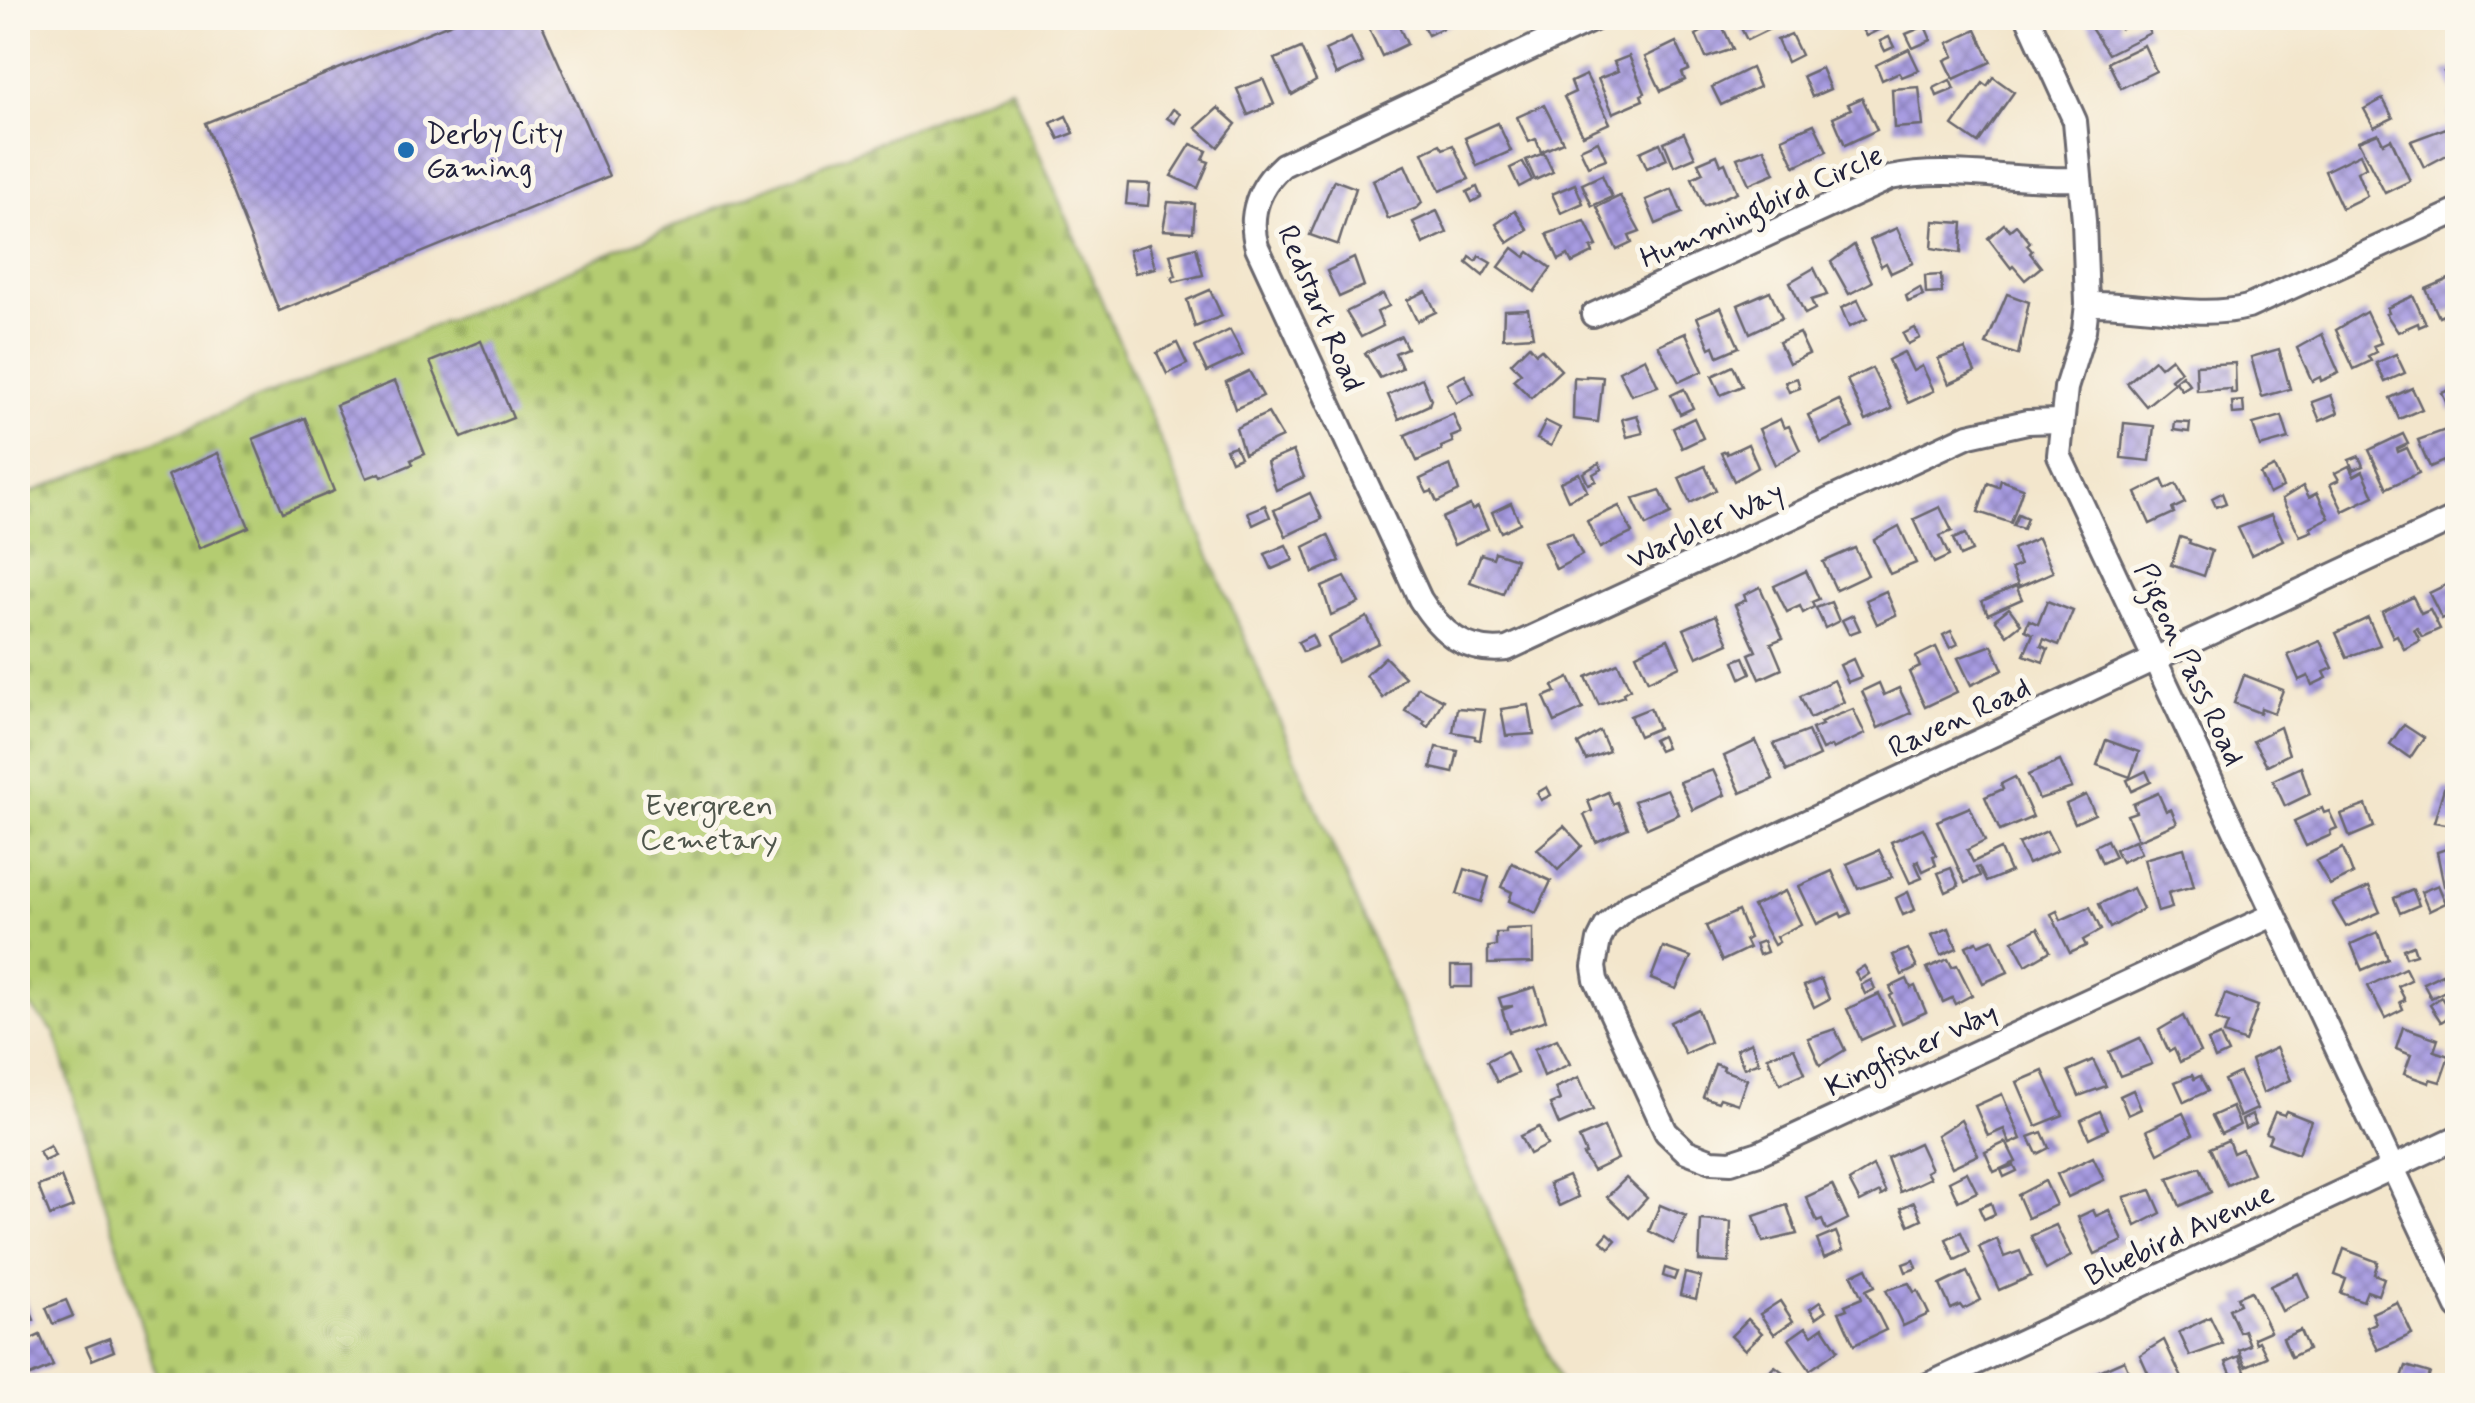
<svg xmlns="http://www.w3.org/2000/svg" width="2475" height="1403" font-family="Mynerve,sans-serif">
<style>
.cemetery{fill:url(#cemetery-stones);stroke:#6b7756;stroke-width:2.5}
.building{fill:url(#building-cross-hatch)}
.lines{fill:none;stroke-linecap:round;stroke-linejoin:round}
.street-casing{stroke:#6b676e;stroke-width:28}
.street{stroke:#fff;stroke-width:22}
.poi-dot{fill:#1f6fb2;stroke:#fbf7ec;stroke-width:4}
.labels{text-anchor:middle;stroke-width:10;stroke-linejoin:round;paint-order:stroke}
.poi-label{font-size:30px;fill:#22223b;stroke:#fbf7ec;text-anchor:start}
.street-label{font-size:30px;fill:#22223b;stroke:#fbf7ec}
.park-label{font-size:30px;fill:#4e554b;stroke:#fbf7ec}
</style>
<defs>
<pattern id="cemetery-stones" width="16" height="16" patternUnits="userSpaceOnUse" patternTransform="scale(2.5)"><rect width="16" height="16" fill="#b4cc71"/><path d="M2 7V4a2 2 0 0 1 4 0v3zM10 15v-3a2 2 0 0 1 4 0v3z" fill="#9aaf63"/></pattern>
<pattern id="building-cross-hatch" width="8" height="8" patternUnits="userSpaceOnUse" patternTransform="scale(2.5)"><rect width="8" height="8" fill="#a79be1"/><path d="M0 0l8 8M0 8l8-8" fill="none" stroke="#887eb8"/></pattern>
</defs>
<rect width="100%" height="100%" fill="#fbf7ec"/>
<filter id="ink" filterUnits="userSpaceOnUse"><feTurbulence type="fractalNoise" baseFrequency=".01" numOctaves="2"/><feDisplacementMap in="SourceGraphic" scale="20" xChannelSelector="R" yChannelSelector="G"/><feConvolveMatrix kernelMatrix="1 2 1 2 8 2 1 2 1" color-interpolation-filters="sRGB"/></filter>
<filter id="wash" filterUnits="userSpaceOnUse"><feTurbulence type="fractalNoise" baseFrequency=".0048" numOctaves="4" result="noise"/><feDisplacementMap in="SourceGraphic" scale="40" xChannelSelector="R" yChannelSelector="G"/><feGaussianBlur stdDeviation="2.25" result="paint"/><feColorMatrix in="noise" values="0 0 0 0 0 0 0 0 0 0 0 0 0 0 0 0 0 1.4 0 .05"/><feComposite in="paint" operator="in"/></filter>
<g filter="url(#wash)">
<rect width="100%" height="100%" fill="#f3e6cc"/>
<path class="cemetery" d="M1011,87L1561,1385H159L55,1033L18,993V498Z"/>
<g id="blocks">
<g class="building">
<path d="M464,18H539L609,176L279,311L205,123Z"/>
<path d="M1419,18H1458L1459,20L1428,35Z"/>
<path d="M1736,18H1775L1778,25L1747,40Z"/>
<path d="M2095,18H2120L2121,29L2143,18L2150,33L2108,54L2087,22Z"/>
<path d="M1874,19L1880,29L1866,36L1860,26Z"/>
<path d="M1396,20L1407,44L1382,56L1369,29Z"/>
<path d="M1720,21L1733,49L1706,58L1696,35Z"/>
<path d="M1925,26L1931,40L1913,48L1906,34Z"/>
<path d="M1976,30L1991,62L1954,79L1945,60L1954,56L1948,43Z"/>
<path d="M1791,34L1801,55L1787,62L1777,40Z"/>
<path d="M1889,37L1894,47L1885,51L1880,41Z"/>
<path d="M1351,38L1363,63L1336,75L1325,50Z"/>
<path d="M1676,42L1689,70L1682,73L1685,80L1661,91L1645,57Z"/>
<path d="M2144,45L2156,71L2121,88L2108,62Z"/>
<path d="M1301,48L1316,81L1292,95L1275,59Z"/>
<path d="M1909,49L1919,70L1902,77L1899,72L1882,80L1876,65Z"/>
<path d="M1629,56L1645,93L1641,95L1643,100L1613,113L1598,79L1618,71L1614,62Z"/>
<path d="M2458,66V92L2454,93L2444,72Z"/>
<path d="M1751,68L1759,87L1721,105L1712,87Z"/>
<path d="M1821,68L1830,89L1812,97L1803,76Z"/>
<path d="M1586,75L1610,123L1583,135L1564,97L1575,92L1571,82Z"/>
<path d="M1993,77L2014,92L1978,143L1953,126L1983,83L1987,86Z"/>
<path d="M1263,79L1274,104L1248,115L1237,89Z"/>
<path d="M1950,80L1954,89L1937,96L1934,88Z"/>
<path d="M1919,87L1923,126L1894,128L1892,89Z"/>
<path d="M1862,98L1877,130L1845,145L1833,117L1851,109L1848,104Z"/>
<path d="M2383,99L2393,118L2374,127L2364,109Z"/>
<path d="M1544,105L1563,142L1541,152L1536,139L1529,142L1517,117Z"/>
<path d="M1218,108L1236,124L1218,147L1196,128Z"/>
<path d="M1173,109L1180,114L1175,123L1167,118Z"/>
<path d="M2458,109V133L2448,113Z"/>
<path d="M1066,116L1074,133L1059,139L1051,123Z"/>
<path d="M1498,123L1511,151L1477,166L1465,138Z"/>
<path d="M1814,124L1827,151L1795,166L1782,138Z"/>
<path d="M2446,128L2456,150L2424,167L2411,141Z"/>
<path d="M1684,133L1695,157L1674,166L1664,142Z"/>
<path d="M2378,133L2383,143L2391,139L2410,181L2385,193L2358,141Z"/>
<path d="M1598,141L1606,159L1588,166L1580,149Z"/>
<path d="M1660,143L1667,159L1647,168L1640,152Z"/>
<path d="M1191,144L1207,151L1203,160L1209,162L1198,188L1171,176Z"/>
<path d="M1440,144L1443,149L1453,145L1469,179L1440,191L1423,152Z"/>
<path d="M1764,148L1775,173L1749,184L1737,158Z"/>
<path d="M1544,153L1553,172L1535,180L1526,160Z"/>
<path d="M2360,154L2366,167L2357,172L2367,196L2342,208L2325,171Z"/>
<path d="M1717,155L1721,165L1725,163L1737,192L1704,206L1692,178L1703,173L1698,163Z"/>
<path d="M1523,162L1532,180L1519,187L1510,168Z"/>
<path d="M1405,165L1422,203L1417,208L1388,219L1373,180Z"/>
<path d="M1602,175L1612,197L1592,206L1582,184Z"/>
<path d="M1334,180L1356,188L1338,245L1310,235Z"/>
<path d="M1128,183L1150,184L1148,206L1126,204Z"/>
<path d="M1575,184L1583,203L1561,213L1552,194Z"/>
<path d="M1477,187L1481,197L1472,202L1467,192Z"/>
<path d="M1672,189L1682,213L1656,224L1646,200Z"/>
<path d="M1620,196L1640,232L1629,236L1632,243L1617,250L1597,207Z"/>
<path d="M1168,202L1195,204L1193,232L1163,230Z"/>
<path d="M1437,211L1447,233L1423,244L1413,222Z"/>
<path d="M1515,211L1528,230L1508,243L1496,224Z"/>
<path d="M1585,221L1597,246L1591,248L1593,253L1572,263L1568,255L1559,260L1547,234Z"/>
<path d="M1934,221L1963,223L1961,253L1932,248Z"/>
<path d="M2004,224L2010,230L2016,225L2030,242L2027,245L2032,251L2030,253L2041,267L2025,280L2013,266L2011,268L1988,238Z"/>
<path d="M1897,228L1913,263L1891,273L1886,263L1881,266L1870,240Z"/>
<path d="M1149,244L1155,268L1135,273L1129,250Z"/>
<path d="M1854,245L1872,282L1849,294L1831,262Z"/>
<path d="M1196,247L1203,275L1174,282L1172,277L1176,276L1170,254Z"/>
<path d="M1513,248L1525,257L1529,252L1551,268L1534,292L1499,267Z"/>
<path d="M1479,256L1491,263L1483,276L1467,263L1470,257L1476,261Z"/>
<path d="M1354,258L1364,286L1339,297L1327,271Z"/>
<path d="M1814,268L1827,295L1811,300L1815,309L1805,314L1790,282Z"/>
<path d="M1941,275L1942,293L1926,294L1925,276Z"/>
<path d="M2458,275V318L2454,310L2439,317L2426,289Z"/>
<path d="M1920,288L1923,296L1908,302L1906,296Z"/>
<path d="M1210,290L1222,316L1195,327L1187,300Z"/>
<path d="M1426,291L1436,312L1417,321L1407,300Z"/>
<path d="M1770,291L1782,318L1750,333L1738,305Z"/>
<path d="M1383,294L1389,306L1377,312L1383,326L1361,337L1346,312Z"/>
<path d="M2007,294L2029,302L2018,355L1986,344Z"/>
<path d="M2413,296L2426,324L2419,327L2418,323L2398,332L2386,314L2389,313L2387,308Z"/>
<path d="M1858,300L1867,319L1849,327L1841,308Z"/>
<path d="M1721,307L1739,347L1718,356L1714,346L1710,348L1697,317Z"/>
<path d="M1528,309L1533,336L1503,338L1504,310Z"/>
<path d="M2366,312L2381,343L2373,346L2376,352L2368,356L2371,361L2354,369L2336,330Z"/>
<path d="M1915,328L1920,338L1908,344L1903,334Z"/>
<path d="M1230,330L1243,355L1207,372L1195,347Z"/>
<path d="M1686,333L1703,371L1679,382L1658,345Z"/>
<path d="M1799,333L1809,354L1789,363L1779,342Z"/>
<path d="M2322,334L2339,373L2321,381L2320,377L2312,381L2297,348Z"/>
<path d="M1401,336L1407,348L1395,353L1402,368L1380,378L1365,353Z"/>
<path d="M481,341L513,418L462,438L430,362Z"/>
<path d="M1177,343L1187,364L1167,374L1157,353Z"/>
<path d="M1529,345L1536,353L1541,349L1561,370L1531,398L1513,380L1521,373L1511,363Z"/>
<path d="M1965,349L1975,372L1949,384L1938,359Z"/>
<path d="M2279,349L2290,389L2262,397L2251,357Z"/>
<path d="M1904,352L1913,371L1922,366L1934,391L1908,403L1888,360Z"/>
<path d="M2396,354L2405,373L2385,382L2376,363Z"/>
<path d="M1645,358L1658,386L1631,395L1619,371Z"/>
<path d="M2171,358L2181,371L2171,379L2174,383L2146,406L2127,383L2154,360L2160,367Z"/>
<path d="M2235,363L2236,393H2231V389L2197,391L2196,365Z"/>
<path d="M1733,366L1742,386L1721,395L1712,376Z"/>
<path d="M1872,368L1892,409L1866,421L1847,380Z"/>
<path d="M1249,371L1263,396L1235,409L1226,382Z"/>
<path d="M1465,375L1474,394L1456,403L1447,384Z"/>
<path d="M2182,375L2190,385L2182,390L2175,381Z"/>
<path d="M1586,376L1603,377L1598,422L1573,419L1574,377L1586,378Z"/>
<path d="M1422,378L1431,399L1429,405L1399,419L1388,395Z"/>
<path d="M1797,378L1800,388L1789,392L1785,382Z"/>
<path d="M395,381L425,454L411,460L413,464L382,477L380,473L367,478L336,405Z"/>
<path d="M2458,386V408L2450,411L2442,393Z"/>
<path d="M2412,388L2422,409L2399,419L2390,398Z"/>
<path d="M1684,389L1693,408L1680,414L1671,395Z"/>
<path d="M2331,395L2338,413L2320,421L2312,402Z"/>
<path d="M1839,400L1853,428L1821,443L1808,415Z"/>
<path d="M2243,401L2244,413L2233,414L2232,402Z"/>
<path d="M1268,413L1282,437L1244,454L1236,428Z"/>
<path d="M1453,414L1461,433L1451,437L1453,442L1441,447L1442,450L1417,461L1405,435Z"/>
<path d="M1637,415L1643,433L1627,437L1622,419Z"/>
<path d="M2282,416L2289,439L2260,447L2253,424Z"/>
<path d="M305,418L334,491L283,512L253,439Z"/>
<path d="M1694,418L1703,438L1682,448L1673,428Z"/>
<path d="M1780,419L1784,428L1789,426L1800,450L1775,465L1759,429Z"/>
<path d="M1546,421L1560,428L1551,446L1537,439Z"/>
<path d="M2175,422L2190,423L2189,432L2174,430Z"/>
<path d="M2124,423L2154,426L2150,461L2121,458Z"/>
<path d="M2451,428L2458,442V455L2430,467L2418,440Z"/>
<path d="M2403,434L2408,444L2397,449L2398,452L2407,448L2419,473L2387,488L2369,450Z"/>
<path d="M1748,444L1758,467L1734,481L1721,453L1726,451L1727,454Z"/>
<path d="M1235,446L1240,457L1231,461L1226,449Z"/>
<path d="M1293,451L1304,477L1276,490L1267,462Z"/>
<path d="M218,453L249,527L199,548L168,475Z"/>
<path d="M2359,456L2363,466L2353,470L2349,460Z"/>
<path d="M1599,463L1602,469L1593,474L1596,481L1588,484L1583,473Z"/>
<path d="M1450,465L1459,491L1437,502L1432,491L1427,493L1420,479Z"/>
<path d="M1705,466L1716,490L1690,503L1679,478Z"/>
<path d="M2349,466L2354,476L2363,471L2374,496L2343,511L2330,484L2339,480L2335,473Z"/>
<path d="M2274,467L2283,487L2269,494L2260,474Z"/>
<path d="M1579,473L1587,491L1568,500L1560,482Z"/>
<path d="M2001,480L2023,488L2011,523L1978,512L1988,483L1999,487Z"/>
<path d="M2162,480L2166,489L2176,484L2185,503L2172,509L2174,513L2150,524L2136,493Z"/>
<path d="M2303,486L2309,497L2317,493L2329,518L2310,527L2312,531L2300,536L2282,499Z"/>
<path d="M1660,490L1671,514L1646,526L1633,499Z"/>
<path d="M1310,493L1322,519L1286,536L1274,510Z"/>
<path d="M2222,493L2226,503L2216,507L2212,498Z"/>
<path d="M1511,503L1520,523L1501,532L1492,512Z"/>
<path d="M1265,505L1270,517L1253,525L1248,512Z"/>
<path d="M1470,505L1472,510L1478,507L1488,529L1454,545L1442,518Z"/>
<path d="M1619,506L1632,533L1600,548L1587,521Z"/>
<path d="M1940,507L1952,531L1940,536L1949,556L1934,563L1914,519Z"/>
<path d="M2018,514L2027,518L2023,529L2013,526Z"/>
<path d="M2271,515L2283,540L2251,555L2238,528Z"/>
<path d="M1899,526L1916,563L1890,574L1874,540Z"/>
<path d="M1572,533L1582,555L1556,569L1544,542Z"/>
<path d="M1965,534L1972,551L1960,556L1953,539Z"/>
<path d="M1328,535L1340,561L1313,573L1304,547Z"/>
<path d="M2180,537L2190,540L2189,543L2212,551L2204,576L2171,565Z"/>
<path d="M2038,538L2053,572L2019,587L2011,569L2020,565L2013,549Z"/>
<path d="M1286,545L1293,560L1272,569L1265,554Z"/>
<path d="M1855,548L1868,575L1836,590L1823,562Z"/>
<path d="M1495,552L1516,559L1503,594L1470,582L1481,554L1493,558Z"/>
<path d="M1806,571L1819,599L1812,602L1814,607L1803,613L1800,606L1787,612L1774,586Z"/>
<path d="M1345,577L1359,603L1331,615L1322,587Z"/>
<path d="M2458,579V612L2442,619L2429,593Z"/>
<path d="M2016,586L2022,599L1988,614L1982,601Z"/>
<path d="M1760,587L1783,638L1771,643L1782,669L1760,679L1749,654L1756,651L1735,605L1746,600L1744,595Z"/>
<path d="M1886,591L1896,615L1877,624L1866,600Z"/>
<path d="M2413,597L2421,613L2430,609L2440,629L2422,637L2417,628L2414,629L2420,641L2404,649L2397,635L2393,637L2382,612Z"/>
<path d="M2047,601L2073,611L2059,645L2044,639L2041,646L2048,649L2043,662L2024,655L2033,634L2025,630L2029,620L2038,624Z"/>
<path d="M1831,602L1839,621L1825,628L1816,608Z"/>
<path d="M2009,608L2021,624L2007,635L1995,619Z"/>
<path d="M1716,615L1729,643L1697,657L1684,629Z"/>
<path d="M1853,615L1860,630L1849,634L1842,620Z"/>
<path d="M1367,617L1379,643L1338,662L1328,638Z"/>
<path d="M2368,618L2380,645L2347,657L2336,633Z"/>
<path d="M1951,631L1958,644L1950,648L1943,635Z"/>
<path d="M1312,635L1317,646L1303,652L1298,642Z"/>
<path d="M1668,639L1680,666L1648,681L1636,654Z"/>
<path d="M2320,641L2333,668L2324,672L2327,678L2312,685L2308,676L2299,680L2288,655Z"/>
<path d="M1992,645L2003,670L1971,685L1958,658Z"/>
<path d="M1936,647L1957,692L1925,707L1909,672L1920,667L1916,657Z"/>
<path d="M1385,657L1405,677L1383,698L1366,675Z"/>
<path d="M1744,657L1751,673L1741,678L1734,661Z"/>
<path d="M1853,659L1861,677L1848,682L1840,665Z"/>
<path d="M1618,663L1630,689L1623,693L1624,696L1599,705L1586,677Z"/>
<path d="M2244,675L2283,690L2274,713L2261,708L2260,713L2234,703Z"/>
<path d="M1569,678L1583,709L1555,722L1544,697L1556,692L1553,686Z"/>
<path d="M1834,680L1844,702L1810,718L1800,696Z"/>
<path d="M1879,683L1884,695L1899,688L1911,713L1878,728L1862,691Z"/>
<path d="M1418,687L1443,700L1428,727L1423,724L1425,721L1405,711Z"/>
<path d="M1529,705L1534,734L1506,736L1501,709Z"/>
<path d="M1457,708L1485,710L1480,740L1475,739V736L1453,732Z"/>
<path d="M1650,708L1658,728L1639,736L1630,716Z"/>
<path d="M1853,709L1865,734L1833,749L1831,746L1822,750L1812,729L1822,725L1820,722Z"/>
<path d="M2404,724L2424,737L2410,758L2390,744Z"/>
<path d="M2280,727L2289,754L2267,765L2253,741Z"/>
<path d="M1600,731L1609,751L1586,760L1578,744Z"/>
<path d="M1808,731L1819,756L1787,771L1774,744Z"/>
<path d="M1661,736L1666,748L1659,751L1653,740Z"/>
<path d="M2106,740L2139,752L2130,777L2097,765Z"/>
<path d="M1756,741L1773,779L1741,793L1724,756Z"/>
<path d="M1436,747L1458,751L1453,773L1431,768Z"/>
<path d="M2060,761L2072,788L2039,799L2028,775Z"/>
<path d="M2301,767L2310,794L2285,806L2273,780Z"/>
<path d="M1713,770L1725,795L1693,810L1680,782Z"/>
<path d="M2146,771L2151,782L2132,791L2127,780Z"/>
<path d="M2015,777L2033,817L2000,831L1985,797L2003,789L2001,784Z"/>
<path d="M1547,787L1551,795L1541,800L1537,793Z"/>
<path d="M2444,788L2458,791V826L2434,822Z"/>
<path d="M1667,789L1679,814L1647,828L1634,801Z"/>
<path d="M1608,792L1613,804L1617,802L1628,828L1596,842L1584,815L1592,811L1588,801Z"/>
<path d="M2158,793L2166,811L2171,809L2177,823L2138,840L2127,815L2136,812L2133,804Z"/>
<path d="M2086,795L2095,814L2075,823L2066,804Z"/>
<path d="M2366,805L2374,827L2350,837L2341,814Z"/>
<path d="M1970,807L1985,841L1967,850L1973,862L2000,849L2010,872L1986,882L1979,867L1976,868L1980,876L1965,883L1937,821Z"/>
<path d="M2322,808L2324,813L2329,811L2337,828L2330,831L2331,835L2306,846L2294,821Z"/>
<path d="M1564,826L1582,846L1558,870L1537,849Z"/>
<path d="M1923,828L1936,855L1933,856L1936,865L1923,871L1918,860L1915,862L1922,878L1910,883L1891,842Z"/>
<path d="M2047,831L2057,851L2028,864L2018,844Z"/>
<path d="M2107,840L2115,857L2102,863L2095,846Z"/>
<path d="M2135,840L2141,853L2121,862L2115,849Z"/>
<path d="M2458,845V882L2444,886L2437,852Z"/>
<path d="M2184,848L2194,886L2168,893L2172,908L2158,912L2144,859Z"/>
<path d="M2343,848L2353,874L2330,885L2316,861Z"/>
<path d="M1879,850L1892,877L1858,889L1847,864Z"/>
<path d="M1512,863L1551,881L1536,913L1509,901L1512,892L1501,887Z"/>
<path d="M1951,868L1959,886L1946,892L1938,873Z"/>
<path d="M1465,869L1489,877L1481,902L1457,894Z"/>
<path d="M1832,871L1851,913L1842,917L1840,913L1817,924L1799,886Z"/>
<path d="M2438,885L2446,903L2429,911L2421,892Z"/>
<path d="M2369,887L2380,912L2346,927L2332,903Z"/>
<path d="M2133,888L2143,909L2110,928L2099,904Z"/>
<path d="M2413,890L2419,905L2400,913L2394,898Z"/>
<path d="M1785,891L1801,924L1776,937L1779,942L1774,945L1753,906Z"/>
<path d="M1908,892L1915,910L1903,915L1896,898Z"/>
<path d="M2090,907L2101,930L2083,940L2086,946L2070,953L2051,914L2057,911L2061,920Z"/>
<path d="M1738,911L1749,938L1745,940L1749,948L1722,961L1706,926Z"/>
<path d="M1533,928V963L1488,964V947L1496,946V933H1506V929Z"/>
<path d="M1949,928L1957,948L1941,955L1932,935Z"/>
<path d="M2038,928L2050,951L2026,965L2013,941Z"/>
<path d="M2378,932L2388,959L2362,970L2351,944Z"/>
<path d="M1993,939L2008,972L1983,983L1966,946L1977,941L1979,945Z"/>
<path d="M1763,941L1767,952L1759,955L1755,944Z"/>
<path d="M2413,945L2416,954L2406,957L2403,949Z"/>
<path d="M1663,947L1691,957L1676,989L1651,979Z"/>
<path d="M1908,949L1917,968L1902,975L1893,955Z"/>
<path d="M1948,959L1952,967L1957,965L1972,995L1955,1004L1952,998L1943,1002L1927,968Z"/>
<rect x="1451" y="966" width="21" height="21"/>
<path d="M1864,966L1869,974L1860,980L1855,972Z"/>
<path d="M2405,968L2411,980L2398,986L2405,1000L2400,1002L2403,1009L2385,1018L2368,986Z"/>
<path d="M2442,974L2449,989L2431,998L2423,983Z"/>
<path d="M1821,979L1829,999L1814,1007L1804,986Z"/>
<path d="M1907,979L1911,988L1915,986L1926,1012L1902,1023L1890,996L1893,994L1890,987Z"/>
<path d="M1871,980L1875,989L1865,994L1861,985Z"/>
<path d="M1535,987L1546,1020L1509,1032L1502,1010L1513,1006L1502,1007L1499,998Z"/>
<path d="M1879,994L1894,1025L1861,1040L1847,1009Z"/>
<path d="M2225,994L2258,1006L2245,1042L2224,1034L2228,1024L2216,1020Z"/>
<path d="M2441,997L2452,1015L2441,1022L2430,1005Z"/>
<path d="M1698,1009L1710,1042L1685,1054L1670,1022Z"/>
<path d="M2183,1016L2200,1052L2180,1062L2174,1049L2169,1052L2159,1030Z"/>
<path d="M2403,1027L2438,1039L2434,1051L2449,1056L2440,1082L2430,1079L2429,1083L2404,1074L2411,1055L2396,1049Z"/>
<path d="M1835,1029L1845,1050L1820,1065L1808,1038Z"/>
<path d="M2220,1036L2228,1053L2215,1059L2208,1041Z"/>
<path d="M2140,1038L2152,1064L2120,1076L2109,1052Z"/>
<path d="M1557,1039L1570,1064L1544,1076L1534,1049Z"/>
<path d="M1751,1042L1759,1062L1744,1068L1736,1049Z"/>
<path d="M1794,1048L1805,1073L1780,1084L1767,1056Z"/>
<path d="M2276,1048L2291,1080L2263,1093L2251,1060Z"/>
<path d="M1507,1051L1517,1073L1497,1082L1487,1061Z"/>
<path d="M2093,1060L2106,1086L2079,1096L2068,1071Z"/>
<path d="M1715,1064L1724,1067L1723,1070L1747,1079L1738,1104L1720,1098L1718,1102L1703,1097Z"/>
<path d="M2043,1071L2063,1115L2036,1126L2017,1082Z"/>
<path d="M2239,1073L2257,1109L2240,1117L2224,1080Z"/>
<path d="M2192,1075L2194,1079L2200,1076L2208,1091L2184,1102L2175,1082Z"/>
<path d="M1579,1077L1593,1110L1559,1125L1550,1104L1560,1100L1555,1088Z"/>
<path d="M2133,1090L2141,1109L2128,1115L2120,1096Z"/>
<path d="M2002,1094L2021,1139L2010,1144L2004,1129L1988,1136L1975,1106Z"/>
<path d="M2232,1107L2240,1125L2221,1134L2212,1116Z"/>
<path d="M2100,1111L2108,1129L2089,1138L2081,1120Z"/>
<path d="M2286,1111L2311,1121L2298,1154L2268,1142L2271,1135L2266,1133L2275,1112L2284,1115Z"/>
<path d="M2183,1113L2193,1134L2158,1153L2147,1130Z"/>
<path d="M2252,1115L2256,1124L2245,1129L2242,1120Z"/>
<path d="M1961,1120L1978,1155L1952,1167L1937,1135Z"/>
<path d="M1539,1127L1547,1145L1529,1154L1520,1136Z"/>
<path d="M1604,1127L1618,1159L1593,1171L1583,1155L1586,1154L1579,1138Z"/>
<path d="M2042,1132L2049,1148L2037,1154L2029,1137Z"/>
<path d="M2228,1140L2233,1153L2242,1149L2253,1173L2227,1185L2210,1148Z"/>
<path d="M2006,1142L2016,1162L1994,1172L1985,1152Z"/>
<path d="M1919,1143L1931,1169L1926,1172L1930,1178L1900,1192L1887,1158Z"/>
<path d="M50,1146L55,1156L44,1161L39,1152Z"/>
<path d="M2093,1157L2104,1180L2068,1197L2057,1174Z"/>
<path d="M2014,1165L2017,1171L2004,1177L2001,1170Z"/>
<path d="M1873,1166L1886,1193L1881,1196L1880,1192L1860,1202L1849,1181Z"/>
<path d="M2200,1167L2211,1192L2180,1206L2168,1178Z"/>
<path d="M1967,1172L1977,1192L1958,1201L1949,1181Z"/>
<path d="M1568,1176L1578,1197L1559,1206L1549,1184Z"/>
<path d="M61,1177L73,1207L50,1216L38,1186Z"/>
<path d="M1626,1178L1647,1198L1629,1218L1607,1197Z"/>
<path d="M2045,1181L2056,1205L2028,1218L2018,1195Z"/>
<path d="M1832,1185L1848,1219L1826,1230L1822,1220L1817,1222L1806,1197Z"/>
<path d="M2151,1190L2161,1213L2136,1226L2124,1198Z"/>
<path d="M1914,1202L1922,1219L1909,1225L1901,1208Z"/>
<path d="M1991,1203L1995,1214L1984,1219L1979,1208Z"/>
<path d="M1660,1205L1686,1216L1674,1244L1649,1231Z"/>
<path d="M1787,1205L1797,1234L1763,1242L1754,1216Z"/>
<path d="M2093,1210L2096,1216L2109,1210L2123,1241L2095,1254L2078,1217Z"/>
<path d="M1701,1220L1731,1222L1729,1263L1699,1261Z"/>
<path d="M2056,1225L2071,1256L2046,1270L2031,1236Z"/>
<path d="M1836,1232L1843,1250L1824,1258L1817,1240Z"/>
<path d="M1961,1232L1970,1253L1955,1260L1946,1239Z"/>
<path d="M1608,1233L1616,1240L1609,1248L1601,1241Z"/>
<path d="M1997,1239L2004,1257L2020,1251L2031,1276L1999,1290L1979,1247Z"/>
<path d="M2344,1249L2378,1262L2374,1274L2384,1278L2378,1295L2367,1291L2363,1301L2341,1293L2346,1279L2335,1275Z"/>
<path d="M1914,1260L1917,1268L1906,1272L1903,1264Z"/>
<path d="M1665,1268L1677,1272L1674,1280L1663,1276Z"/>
<path d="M1867,1268L1875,1286L1866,1290L1886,1330L1854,1345L1839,1312L1847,1309L1845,1305L1862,1298L1852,1275Z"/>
<path d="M1967,1272L1981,1300L1963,1309L1960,1305L1951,1309L1940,1285Z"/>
<path d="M1685,1273L1701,1277L1696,1299L1680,1295Z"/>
<path d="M2298,1273L2309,1298L2282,1311L2270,1286Z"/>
<path d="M1909,1283L1914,1292L1918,1291L1929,1314L1903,1326L1886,1290Z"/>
<path d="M21,1289L34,1320L18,1328V1291Z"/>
<path d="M2251,1291L2270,1331L2254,1338L2256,1343L2259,1341L2267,1357L2246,1366L2239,1350L2250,1345L2244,1330L2239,1332L2229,1309L2240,1304L2237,1297Z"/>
<path d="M66,1300L73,1316L53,1324L46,1308Z"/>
<path d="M1780,1301L1793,1321L1774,1334L1760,1314Z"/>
<path d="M1820,1302L1826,1311L1816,1318L1810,1309Z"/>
<path d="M2397,1302L2412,1334L2378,1350L2367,1327L2376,1323L2372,1313Z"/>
<path d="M2210,1317L2223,1344L2190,1356L2179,1332Z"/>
<path d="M1748,1319L1762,1333L1745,1350L1731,1336Z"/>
<path d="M1806,1327L1812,1335L1823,1327L1838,1350L1810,1370L1789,1339Z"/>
<path d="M2300,1330L2308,1349L2291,1357L2283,1338Z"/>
<path d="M40,1335L53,1366L30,1376L18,1345Z"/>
<path d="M109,1338L114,1351L92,1360L86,1347Z"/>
<path d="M2164,1340L2182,1378L2165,1386H2154L2140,1355Z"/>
<path d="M2239,1356L2246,1373L2233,1378L2226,1362Z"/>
<path d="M2124,1360L2135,1386L2101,1385L2097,1372Z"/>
<path d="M1775,1366L1797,1383L1795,1386H1761L1767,1378L1765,1376Z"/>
<path d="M2406,1366L2430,1373L2426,1386H2399Z"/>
</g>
</g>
</g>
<g filter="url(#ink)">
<use href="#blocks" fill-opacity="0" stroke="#6b676e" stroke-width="2.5"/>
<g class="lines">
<defs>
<g id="street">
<path d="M1596,18L1283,165C1258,187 1248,215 1257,247L1420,599C1441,633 1466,654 1507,649L1969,435L2027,422L2060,421"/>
<path d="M2028,18L2075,121L2084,221L2087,304L2084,330L2066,388L2059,455L2458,1307"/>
<path d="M2087,304C2140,302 2196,320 2248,307L2458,211"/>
<path d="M1593,315L1890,178C1951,165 2017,182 2079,179"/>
<path d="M2273,915L1759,1153L1731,1162L1712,1161L1686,1151L1666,1132L1596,980L1594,967L1599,940L1606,926L1629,905L2458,517"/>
<path d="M1926,1386L2458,1137"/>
</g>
</defs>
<use href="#street" class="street-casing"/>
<use href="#street" class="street"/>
</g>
</g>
<circle class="poi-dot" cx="406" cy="150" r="10"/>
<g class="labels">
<g class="poi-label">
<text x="426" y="143">Derby City<tspan x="426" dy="34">Gaming</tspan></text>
</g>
<g class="street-label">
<text transform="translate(1761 206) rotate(-24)" y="10">Hummingbird Circle</text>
<text transform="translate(1321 308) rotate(67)" y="10">Redstart Road</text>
<text transform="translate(1705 525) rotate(-25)" y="10">Warbler Way</text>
<text transform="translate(2190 664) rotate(65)" y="10">Pigeon Pass Road</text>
<text transform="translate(1959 717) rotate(-25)" y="10">Raven Road</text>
<text transform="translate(1911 1049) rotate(-25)" y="10">Kingfisher Way</text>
<text transform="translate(2179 1234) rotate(-25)" y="10">Bluebird Avenue</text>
</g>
<g class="park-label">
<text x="709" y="815">Evergreen<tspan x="709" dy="34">Cemetary</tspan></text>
</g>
</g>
<rect width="2475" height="1403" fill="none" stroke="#fbf7ec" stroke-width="60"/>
</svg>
